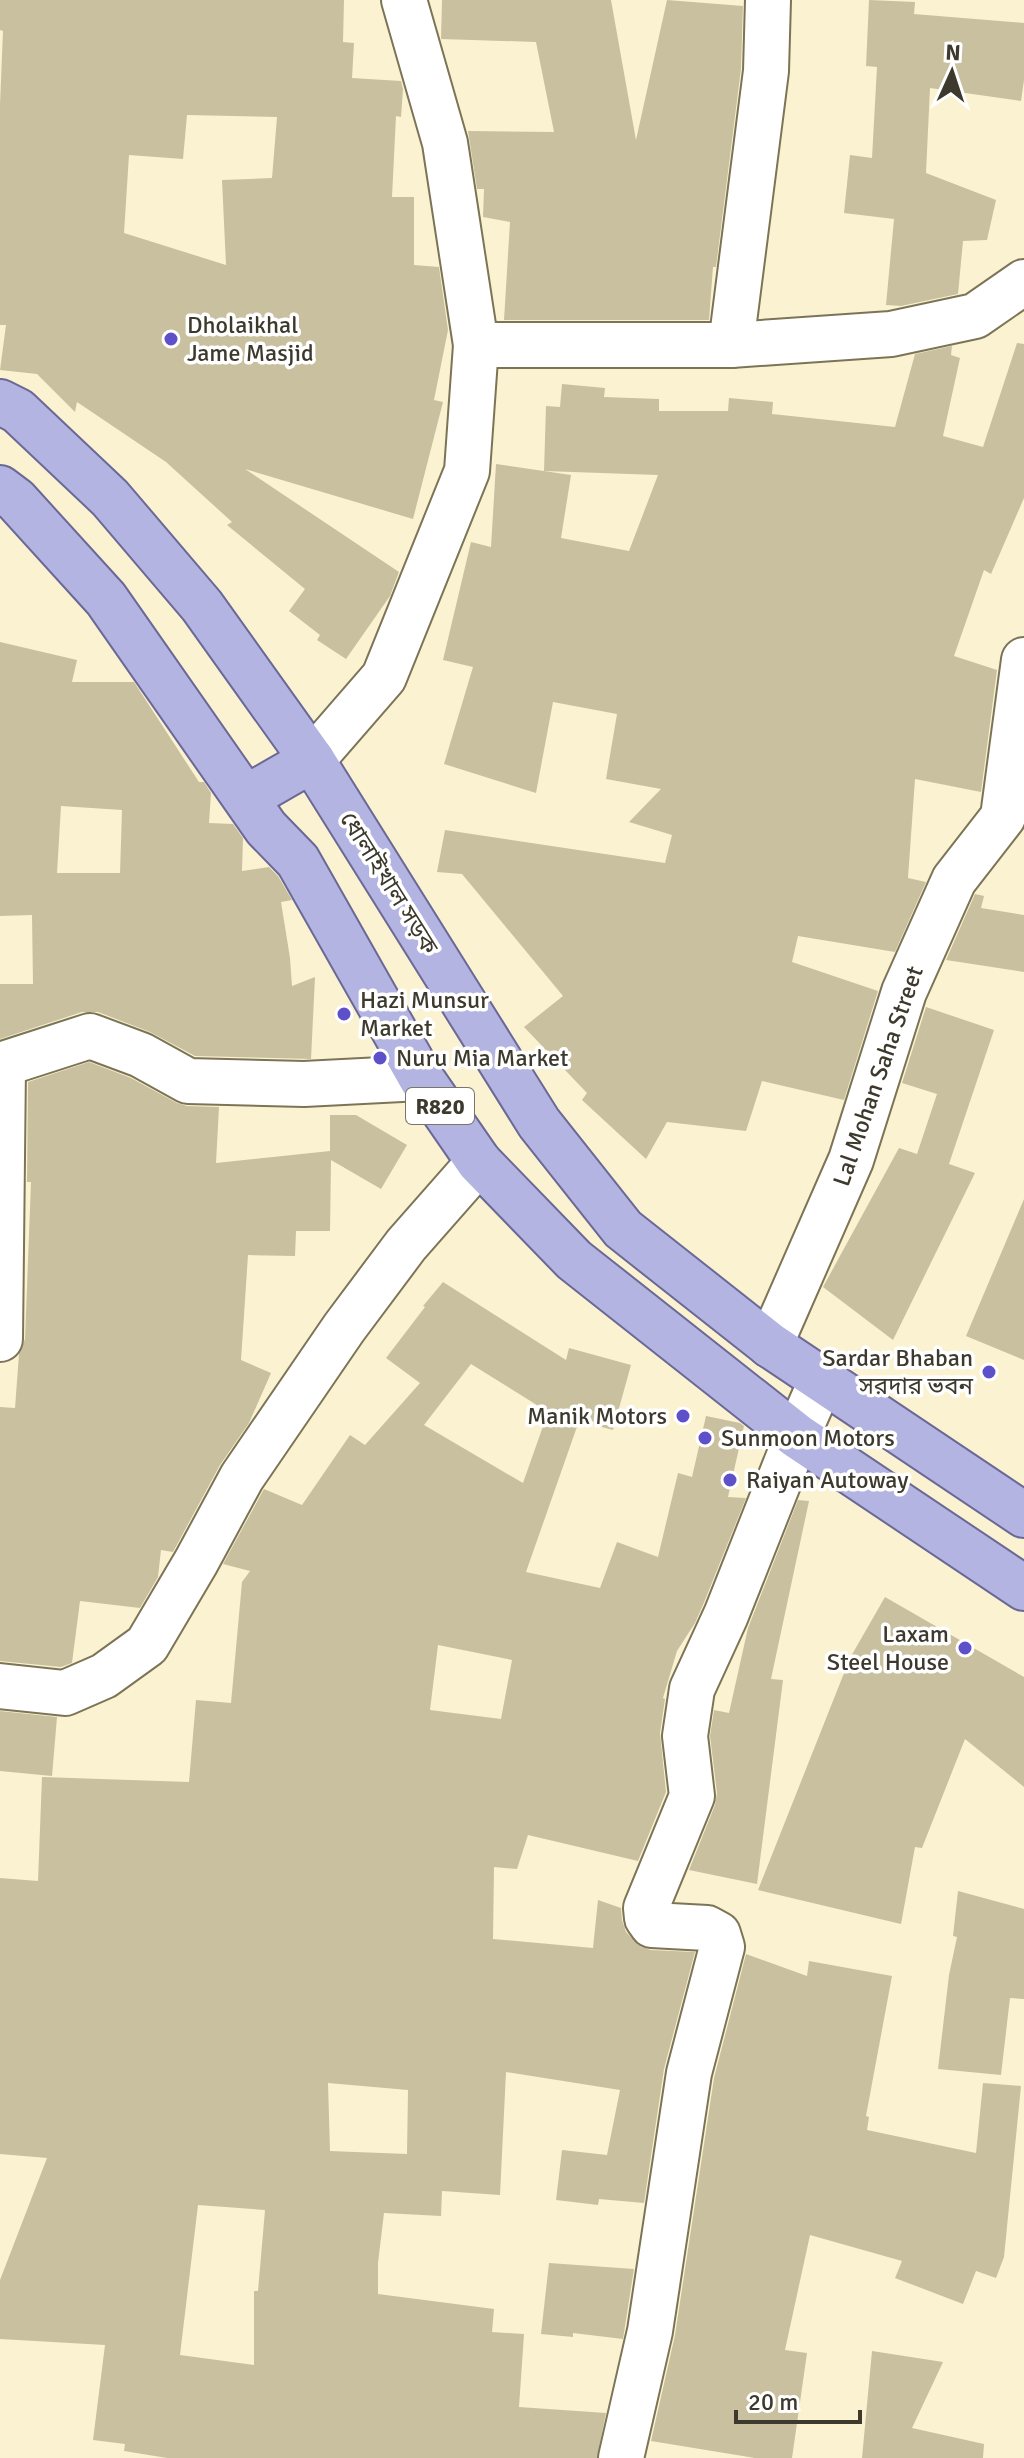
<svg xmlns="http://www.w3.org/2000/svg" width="1024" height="2458" font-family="Signika,'Noto Sans Bengali',sans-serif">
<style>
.building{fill:#c9c0a0;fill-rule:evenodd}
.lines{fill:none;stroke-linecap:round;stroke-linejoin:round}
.minor-casing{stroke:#7c7456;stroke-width:48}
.major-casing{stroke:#6a6996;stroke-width:48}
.minor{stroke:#fff;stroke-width:44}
.major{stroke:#b4b4e2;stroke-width:44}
.poi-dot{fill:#5d50c9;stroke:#fff;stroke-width:3}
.labels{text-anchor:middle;stroke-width:7;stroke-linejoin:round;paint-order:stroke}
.shield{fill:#fff;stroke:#77756c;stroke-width:2}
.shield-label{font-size:22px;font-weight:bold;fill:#3d3a2d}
.poi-label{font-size:24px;fill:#3d3a2d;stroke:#fff;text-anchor:start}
.street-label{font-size:24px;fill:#3d3a2d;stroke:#fff}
</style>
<rect width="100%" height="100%" fill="#fbf2d1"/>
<g class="building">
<path d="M0,0H344L343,42L354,43L352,78L401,81L403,89L401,117L396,116L392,197H414V265L439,267L448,330L434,400L443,402L413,519L245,469L399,572L390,596L346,659L317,640L320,635L289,611L305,589L227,525L232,522L166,462L77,402L75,412L37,374L0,370L6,325H0V104L3,31L0,30ZM187,115L277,117L272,178L222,180L226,265L124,233L129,155L183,159Z"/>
<path d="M442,0H611L636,140L667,0L743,6L741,69L716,267H713L709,320H504L510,222L483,217L484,189H477L468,131L554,132L536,42L441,39Z"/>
<path d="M869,0L915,2L914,14L1024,23V80L1021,101L930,88L926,173L996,200L987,240L963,241L958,294L901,306L886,305L894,219L844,213L850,155L872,158L877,67L866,66Z"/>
<path d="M1017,343L1024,344V498L991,574L984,570L954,656L997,670L981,792L915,779L908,878L926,882L895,952L798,936L792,962L878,991L844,1100L762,1081L746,1131L667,1122L646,1159L582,1100L587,1093L524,1027L563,996L462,874L437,872L445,830L665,863L672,835L629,822L661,789L606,779L617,714L553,702L536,793L444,764L473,667L443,660L471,542L491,547L496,464L571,475L561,538L629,551L658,475L544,471L546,406L560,407L562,384L605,388L604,397L659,399V411H728L729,398L773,402L772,414L895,427L915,354L952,346L951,355L960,358L943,436L983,447Z"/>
<path d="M0,642L77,660L72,682H134L199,782H204L211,793L209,823L233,824L243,838L242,871L269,867L278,876L292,900L281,902L290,958L292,986L315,977L311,1059L195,1056L150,1032L98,1012H82L0,1039V984H33L32,915L0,916ZM61,806L122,810L120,873H57Z"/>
<path d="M975,894L984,896L981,908L1024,915V972L946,960Z"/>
<path d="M926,1007L994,1030L949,1164L975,1173L893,1340L823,1287L899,1148L917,1154L937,1094L902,1083Z"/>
<path d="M89,1062L131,1078L177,1103L187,1106L219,1107L216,1163L330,1151V1115H356L407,1145L381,1189L331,1160L330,1231H296L295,1256L248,1255L241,1360L271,1373L249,1423L220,1465L173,1552L161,1550L158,1577L140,1608L80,1601L72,1663L61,1667L0,1661V1407L15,1408L19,1354L25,1339L31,1182H27L28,1082Z"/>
<path d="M1024,1199V1360L966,1336Z"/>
<path d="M443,1282L566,1360L569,1348L631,1365L613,1430L579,1421L526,1572L600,1588L617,1542L658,1557L678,1473L692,1477L706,1416L740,1423L744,1426L728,1497L746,1498L703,1605L695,1623L677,1651L663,1698L665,1699L660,1733L666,1792L638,1861L528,1835L517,1869L494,1867L493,1939L593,1948L598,1900L621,1908L622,1920L626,1932L641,1947L651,1950L695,1952L664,2069L644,2203L599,2199L598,2205L556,2200L562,2150L607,2155L620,2090L506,2072L500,2195L442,2191L441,2216L384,2213L378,2263V2294L494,2309L492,2332L524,2334L519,2407L606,2413L597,2458H167L124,2451L125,2444L93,2440L105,2345L0,2339V2280L47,2158L0,2154V1878L38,1881L42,1777L189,1782L196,1700L231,1703L242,1582L250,1571L223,1564L264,1489L302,1505L350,1435L365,1445L420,1383L386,1358L425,1307L423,1306ZM471,1364L548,1412L523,1483L424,1425ZM438,1645L512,1660L501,1719L430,1710ZM328,2083L408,2090L407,2154L330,2151ZM198,2205L265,2210L258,2291H254V2365L180,2355Z"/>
<path d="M798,1500L809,1501L771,1679L783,1680L757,1884L689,1870L715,1805L717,1793L710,1736L714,1710L729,1713L748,1628Z"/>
<path d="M885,1597L1024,1677V1787L965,1739L922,1848L915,1847L901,1924L758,1890L850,1658Z"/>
<path d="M0,1711L57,1717L52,1776L0,1771Z"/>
<path d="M958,1891L1024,1909V1999L1010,1998L1001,2075L938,2069L949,1975L957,1937L953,1936Z"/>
<path d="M746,1954L807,1976L809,1961L892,1976L866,2116L869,2117L867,2130L976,2153L983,2083L1021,2086L1004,2257L996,2278L976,2271L963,2304L895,2278L902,2261L810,2235L785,2350L807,2353L792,2458H755L651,2441L675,2335L714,2078Z"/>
<path d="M549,2263L634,2269L623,2339L573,2333V2337L541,2334Z"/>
<path d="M872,2351L943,2362L912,2428L984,2444L983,2458H862Z"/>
</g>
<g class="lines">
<defs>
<g id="minor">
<path d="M476,345H731L891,334L975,316L1024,282"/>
<path d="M731,345L766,71L768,0"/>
<path d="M312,760L384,677L467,471L476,345L445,143L404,0"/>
<path d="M0,1065L90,1036L141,1055L188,1081L304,1084L421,1078"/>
<path d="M0,1339L3,1066"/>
<path d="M770,1345L851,1160L904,992L954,880L1003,817L1024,660"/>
<path d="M0,1686L65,1693L104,1676L147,1645L196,1562L242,1477L344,1328L406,1245L479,1162"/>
<path d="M621,2458L650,2331L689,2073L722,1947L718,1934L707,1928L652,1925L647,1918L646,1908L692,1796L685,1736L692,1689L726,1615L797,1436L822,1379"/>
</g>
<g id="major">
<path d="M0,402L18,411L110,498L202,606L312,760L539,1123L623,1229L770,1345L1024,1515"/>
<path d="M0,488L16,500L106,599L266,828L298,861L421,1078L479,1162L574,1260L797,1436L1024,1588"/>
<path d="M246,798L312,760"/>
</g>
</defs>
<use href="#minor" class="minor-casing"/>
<use href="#major" class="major-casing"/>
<use href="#minor" class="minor"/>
<use href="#major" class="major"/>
</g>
<g class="poi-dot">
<circle cx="171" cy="339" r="8"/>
<circle cx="344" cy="1014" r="8"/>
<circle cx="380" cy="1058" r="8"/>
<circle cx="989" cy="1372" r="8"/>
<circle cx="683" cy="1416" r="8"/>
<circle cx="705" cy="1438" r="8"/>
<circle cx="730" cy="1480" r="8"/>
<circle cx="965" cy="1648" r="8"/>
</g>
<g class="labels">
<rect class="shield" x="406" y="1088" width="68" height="36" rx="6"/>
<g class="shield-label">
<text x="440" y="1114">R820</text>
</g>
<g class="poi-label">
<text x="187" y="333">Dholaikhal<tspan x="187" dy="28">Jame Masjid</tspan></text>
<text x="360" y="1008">Hazi Munsur<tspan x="360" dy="28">Market</tspan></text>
<text x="396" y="1066">Nuru Mia Market</text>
<text x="973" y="1366" text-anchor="end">Sardar Bhaban<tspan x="973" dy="28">সরদার ভবন</tspan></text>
<text x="667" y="1424" text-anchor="end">Manik Motors</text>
<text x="721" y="1446">Sunmoon Motors</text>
<text x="746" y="1488">Raiyan Autoway</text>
<text x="949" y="1642" text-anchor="end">Laxam<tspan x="949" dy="28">Steel House</tspan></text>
</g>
<g class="street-label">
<text transform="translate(389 883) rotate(58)" y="8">ধোলাইখাল সড়ক</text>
<text transform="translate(878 1076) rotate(-71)" y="8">Lal Mohan Saha Street</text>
</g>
</g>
<g transform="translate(952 72) rotate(3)" stroke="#ffffff" stroke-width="6" paint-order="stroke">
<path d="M0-6L14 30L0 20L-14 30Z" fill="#3d3a2d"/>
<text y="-12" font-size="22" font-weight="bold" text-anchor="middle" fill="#3d3a2d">N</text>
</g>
<path d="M736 2410v12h124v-12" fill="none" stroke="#3d3a2d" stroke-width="4"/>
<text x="748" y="2410" font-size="24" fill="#3d3a2d" stroke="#ffffff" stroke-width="6" paint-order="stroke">20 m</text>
</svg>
